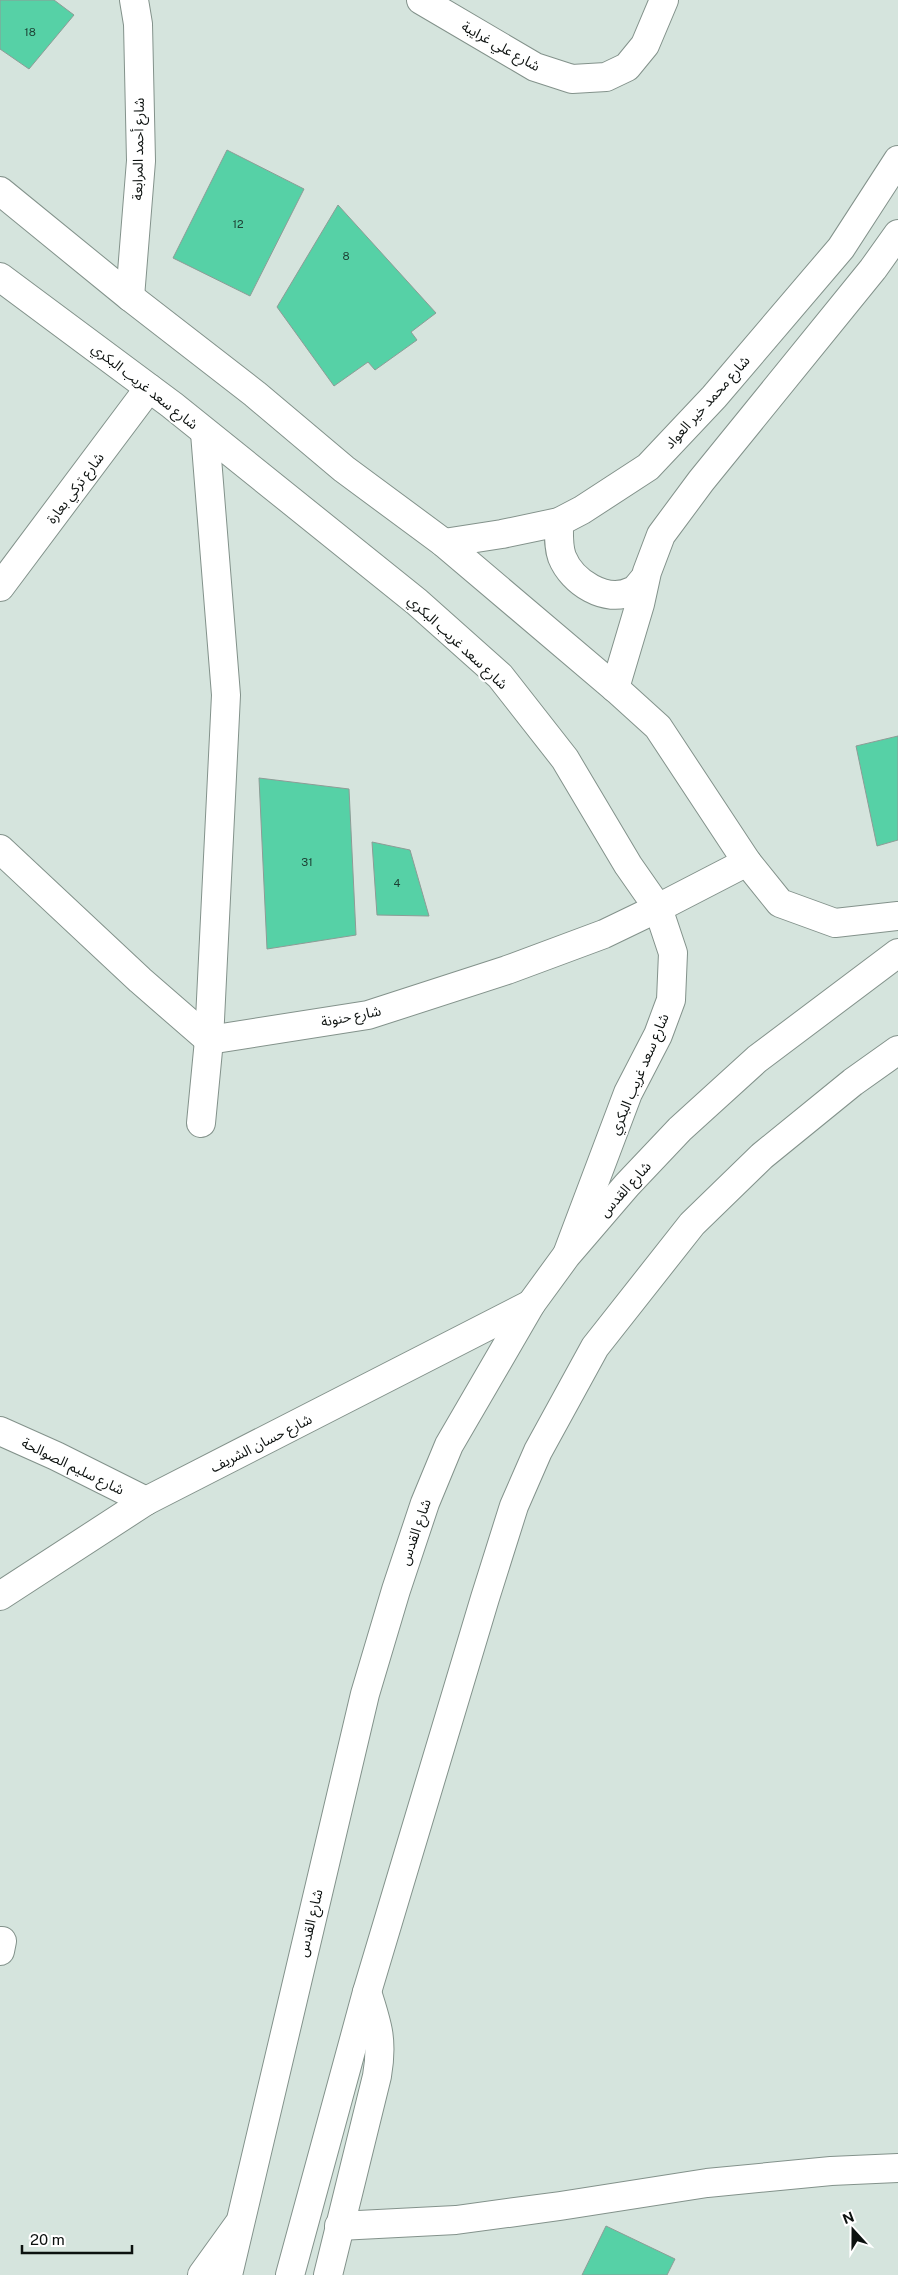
<svg xmlns="http://www.w3.org/2000/svg" width="898" height="2275" font-family="'Public Sans','Noto Sans Arabic',sans-serif">
<style>
.building{fill:#56d1a6;stroke:#8d9c96}
.lines{fill:none;stroke-linecap:round;stroke-linejoin:round}
.minor-casing{stroke:#83928b;stroke-width:30}
.major-casing{stroke:#83928b;stroke-width:30}
.highway-casing{stroke:#83928b;stroke-width:30}
.minor{stroke:#fff;stroke-width:28}
.major{stroke:#fff;stroke-width:28}
.highway{stroke:#fff;stroke-width:28}
.labels{text-anchor:middle;stroke-width:4;stroke-linejoin:round;paint-order:stroke}
.number-label{font-size:11px;fill:#1e4135}
.street-label{font-size:14px;fill:#0c110f;stroke:#fff}
</style>
<rect width="100%" height="100%" fill="#d5e4dd"/>
<g class="building">
<path d="M0,0H54L74,15L29,69L0,49Z"/>
<path d="M227,150L304,189L250,296L173,258Z"/>
<path d="M338,205L436,313L411,332L417,340L375,370L368,362L334,386L277,307Z"/>
<path d="M898,736V840L877,846L856,746Z"/>
<path d="M259,778L349,789L356,935L267,949Z"/>
<path d="M372,842L410,850L429,916L377,915Z"/>
<path d="M606,2226L675,2259L667,2275H582Z"/>
</g>
<g class="lines">
<defs>
<g id="minor">
<path d="M421,0L535,67L572,79L606,77L627,67L645,45L664,0"/>
<path d="M0,191L130,297L255,394L344,469L444,543L615,688L658,727L747,862L780,903L835,923L898,916"/>
<path d="M0,277L172,405L417,602L500,676L565,759L628,865L658,908L673,953L671,1000L658,1035L628,1093L568,1252"/>
<path d="M130,297L141,161L138,24L134,0"/>
<path d="M559,522C559,534 558,546 562,557C572,582 606,604 632,591C637,589 641,582 645,578"/>
<path d="M444,543L502,534L559,522L582,510L648,467L714,397L841,248L898,160"/>
<path d="M0,587L149,388"/>
<path d="M615,688L640,604L647,572L661,535L701,481L873,269L898,234"/>
<path d="M0,849L140,980L209,1040L368,1015L507,970L604,934L658,908L747,862"/>
<path d="M201,1123L209,1040L226,695L205,433"/>
<path d="M0,1431L56,1456L146,1501"/>
<path d="M0,1596L146,1501L531,1304"/>
<path d="M0,1951L2,1941"/>
<path d="M339,2226L456,2220L560,2206L707,2183L831,2171L898,2168"/>
</g>
<g id="major">
<path d="M202,2275L238,2225"/>
<path d="M328,2275L377,2076C383,2041 378,2026 367,1992"/>
</g>
<g id="highway">
<path d="M228,2275L365,1694L396,1590L425,1503L449,1445L531,1304L566,1256L627,1185L680,1129L757,1059L898,953"/>
<path d="M290,2275L367,1992L485,1598L514,1506L538,1451L595,1347L692,1224L762,1156L853,1082L898,1050"/>
</g>
</defs>
<use href="#minor" class="minor-casing"/>
<use href="#major" class="major-casing"/>
<use href="#highway" class="highway-casing"/>
<use href="#minor" class="minor"/>
<use href="#major" class="major"/>
<use href="#highway" class="highway"/>
</g>
<g class="labels">
<g class="number-label">
<text x="30" y="36">18</text>
<text x="238" y="228">12</text>
<text x="346" y="260">8</text>
<text x="307" y="866">31</text>
<text x="397" y="887">4</text>
</g>
<g class="street-label">
<text transform="translate(501 46) rotate(29)" y="5">شارع علي غرايبة</text>
<text transform="translate(138 149) rotate(-89)" y="5">شارع أحمد المرابعة</text>
<text transform="translate(145 386) rotate(38)" y="5">شارع سعد غريب البكري</text>
<text transform="translate(707 402) rotate(-48)" y="5">شارع محمد خير العواد</text>
<text transform="translate(75 488) rotate(-53)" y="5">شارع تركي بعارة</text>
<text transform="translate(458 642) rotate(43)" y="5">شارع سعد غريب البكري</text>
<text transform="translate(351 1016) rotate(-11)" y="5">شارع حنونة</text>
<text transform="translate(639 1074) rotate(-67)" y="5">شارع سعد غريب البكري</text>
<text transform="translate(625 1189) rotate(-48)" y="5">شارع القدس</text>
<text transform="translate(261 1443) rotate(-27)" y="5">شارع حسان الشريف</text>
<text transform="translate(73 1466) rotate(26)" y="5">شارع سليم الصوالحة</text>
<text transform="translate(415 1532) rotate(-71)" y="5">شارع القدس</text>
<text transform="translate(310 1923) rotate(-77)" y="5">شارع القدس</text>
</g>
</g>
<g transform="translate(853 2230) rotate(339)" stroke="#ffffff" stroke-width="4" paint-order="stroke">
<path d="M0-4L9 19L0 12L-9 19Z" fill="#0c110f"/>
<text y="-8" font-size="14" font-weight="bold" text-anchor="middle" fill="#0c110f">N</text>
</g>
<path d="M22 2245v8h110v-8" fill="none" stroke="#0c110f" stroke-width="2.5"/>
<text x="30" y="2245" font-size="15" fill="#0c110f" stroke="#ffffff" stroke-width="4" paint-order="stroke">20 m</text>
</svg>
